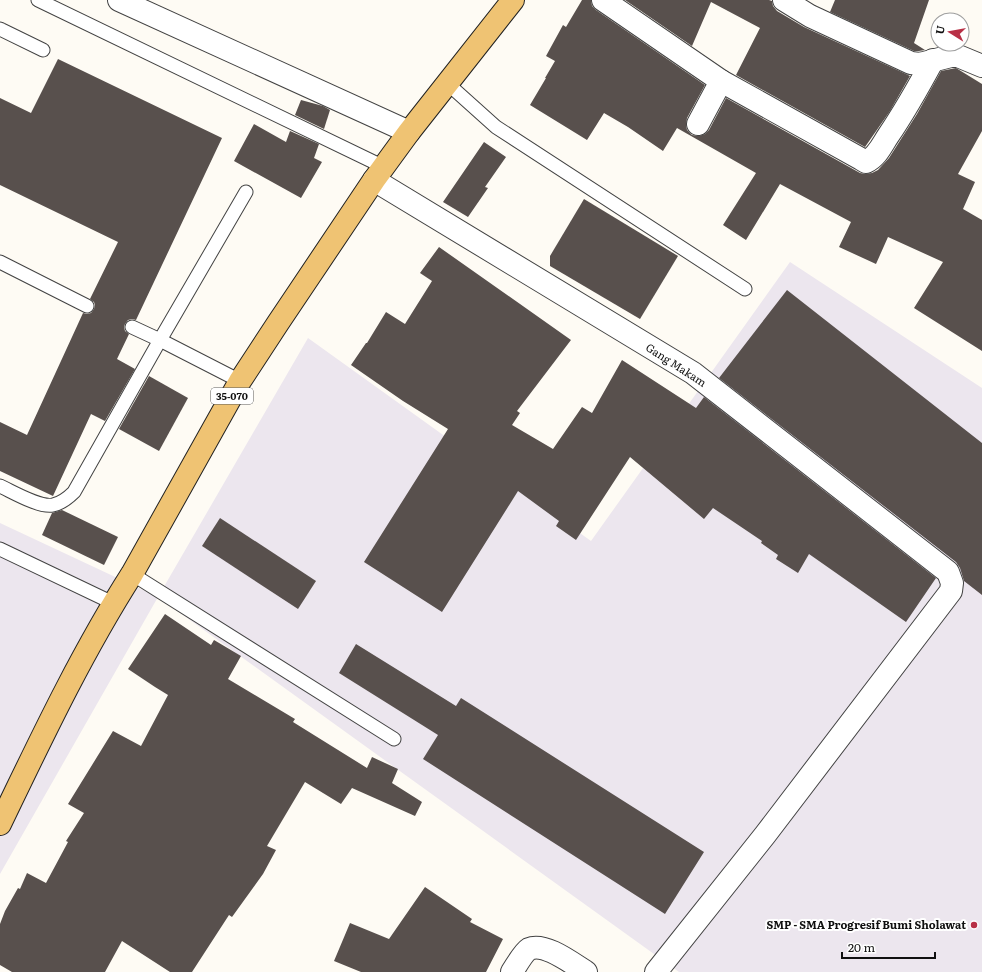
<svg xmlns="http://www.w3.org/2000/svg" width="982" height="972" font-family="Literata,serif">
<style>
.industrial{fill:#ece6ee}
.building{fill:#58504d}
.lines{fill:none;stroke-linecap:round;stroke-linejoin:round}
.service-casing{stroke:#434343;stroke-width:15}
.minor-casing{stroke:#434343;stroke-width:24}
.primary-casing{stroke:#212121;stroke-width:24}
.service{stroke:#fff;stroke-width:13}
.minor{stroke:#fff;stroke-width:22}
.primary{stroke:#efc373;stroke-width:22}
.poi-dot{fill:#b83046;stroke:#fff;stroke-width:1.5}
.labels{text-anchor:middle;stroke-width:4;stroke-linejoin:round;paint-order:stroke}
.shield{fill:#fff;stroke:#585858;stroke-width:1}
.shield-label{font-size:10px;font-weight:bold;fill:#101010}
.street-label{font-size:11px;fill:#101010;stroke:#fff}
.poi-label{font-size:11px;font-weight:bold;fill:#101010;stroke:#fff;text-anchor:end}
</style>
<rect width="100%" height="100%" fill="#fefbf4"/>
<path class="industrial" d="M790,262L982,388V972H679L158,597L0,874V523L158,597L308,338L591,541Z"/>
<g class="building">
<path d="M582,0H591L592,6L596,10L705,85L687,118L686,125L687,130L692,135L699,136L705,134L709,130L726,98L860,173L865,174L872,173L878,170L889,158L917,114L941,71L956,68L982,84V131L958,174L975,182L963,209L982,220V351L914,308L943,262L888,237L876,264L839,247L851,222L780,184L746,240L723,225L756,173L677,128L663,151L628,127L604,113L587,140L530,105L546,78H545L555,61L546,56L563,25L566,27Z"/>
<path d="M625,0H769L772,1L773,6L777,11L804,27L906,74L910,76L890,111L865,147L736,75L760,28L711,2L692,46Z"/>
<path d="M835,0H929L914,43L925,50L919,51H914L830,12Z"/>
<path d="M58,59L222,138L136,320L132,319L128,320L125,324L124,327L125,331L129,334L117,359L135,369L105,421L91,414L53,496L0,471V422L27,435L83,313L87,314L91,313L94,309L95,305L94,302L90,299L118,242L0,185V98L31,113Z"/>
<path d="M301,100L323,106L330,110L324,129L295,115Z"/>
<path d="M254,124L286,142L290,131L319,144L314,158L322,162L301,198L234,161Z"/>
<path d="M484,142L506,157L485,187L488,188L468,217L443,202Z"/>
<path d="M584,199L678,256L640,319L550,266V256Z"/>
<path d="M439,247L571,340L517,411L520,413L512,425L553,449L582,407L592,413L622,360L696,408L704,397L936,578L906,622L809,554L798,573L776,559L778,555L761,543L762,541L713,508L704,519L630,457L576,540L556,526L559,521L518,491L442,612L364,562L448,429L403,401L351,365L366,343H367L386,312L405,324L432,281L420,273Z"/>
<path d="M787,290L982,443V595L964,581L960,568L956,562L719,378Z"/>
<path d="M149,376L188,398L159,451L119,429Z"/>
<path d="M62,510L118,537L104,565L42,535L52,513Z"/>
<path d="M220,518L316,581L298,609L202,546Z"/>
<path d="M165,614L211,645L214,640L241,656L228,679L295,719L293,722L367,768L372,757L398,769L392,783L422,802L415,816L352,788L341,804L305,782L267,846L276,850L263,874L232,917L229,915L192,972H170L122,941L105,972H12L0,965V924L5,911L18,888L20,889L27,873L46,883L68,842L66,841L84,813L68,804L113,731L141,746L168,695L155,687L128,669Z"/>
<path d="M356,644L456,706L461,698L704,852L665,914L423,759L438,735L339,673Z"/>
<path d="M425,887L472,919L470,922L503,939L486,972H361L334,961L350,923L389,939Z"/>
</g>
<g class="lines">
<defs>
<g id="service">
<path d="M38,0L384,167"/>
<path d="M0,29L43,50"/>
<path d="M447,83L496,127L745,289"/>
<path d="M0,262L87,306"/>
<path d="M132,327L160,340L240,381"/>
<path d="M0,486C13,492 40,508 53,505C62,503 68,498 74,492L160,340L246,192"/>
<path d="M0,549L113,603"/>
<path d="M132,574L394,739"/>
</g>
<g id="minor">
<path d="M119,0L409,132"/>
<path d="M603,0L721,81L698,124"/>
<path d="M784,0L810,16L911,63L920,64L951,56H958L982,66"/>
<path d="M721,81L861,159L866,162C877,157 882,145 888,136C905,111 919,86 933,60"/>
<path d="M374,180L693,373L948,572L952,583L951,591L765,835L656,972"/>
<path d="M512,972C515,967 524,952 529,949C545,942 573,964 586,972"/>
</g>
<path id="primary" d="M0,824C41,739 81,654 132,574L240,381L278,323L374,180L409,132L513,0"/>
</defs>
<use href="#service" class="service-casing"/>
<use href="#minor" class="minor-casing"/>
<use href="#primary" class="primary-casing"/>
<use href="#service" class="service"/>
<use href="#minor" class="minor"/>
<use href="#primary" class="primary"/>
</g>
<circle class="poi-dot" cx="974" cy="925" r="4"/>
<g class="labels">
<rect class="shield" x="211" y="388" width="42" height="16" rx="3"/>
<g class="shield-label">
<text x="232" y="400">35-070</text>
</g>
<g class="street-label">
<text transform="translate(676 365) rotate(33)" y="4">Gang Makam</text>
</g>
<g class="poi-label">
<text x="966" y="929">SMP - SMA Progresif Bumi Sholawat</text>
</g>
</g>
<g transform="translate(950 32) rotate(281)"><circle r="19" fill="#ffffff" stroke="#9f9f9f"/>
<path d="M0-3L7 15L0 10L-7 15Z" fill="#b83046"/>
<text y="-6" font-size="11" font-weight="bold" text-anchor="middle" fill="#101010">U</text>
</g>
<path d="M842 952v6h93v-6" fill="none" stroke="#101010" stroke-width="2"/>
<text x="848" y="952" font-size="12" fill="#101010" stroke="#ffffff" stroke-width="3" paint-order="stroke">20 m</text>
</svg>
